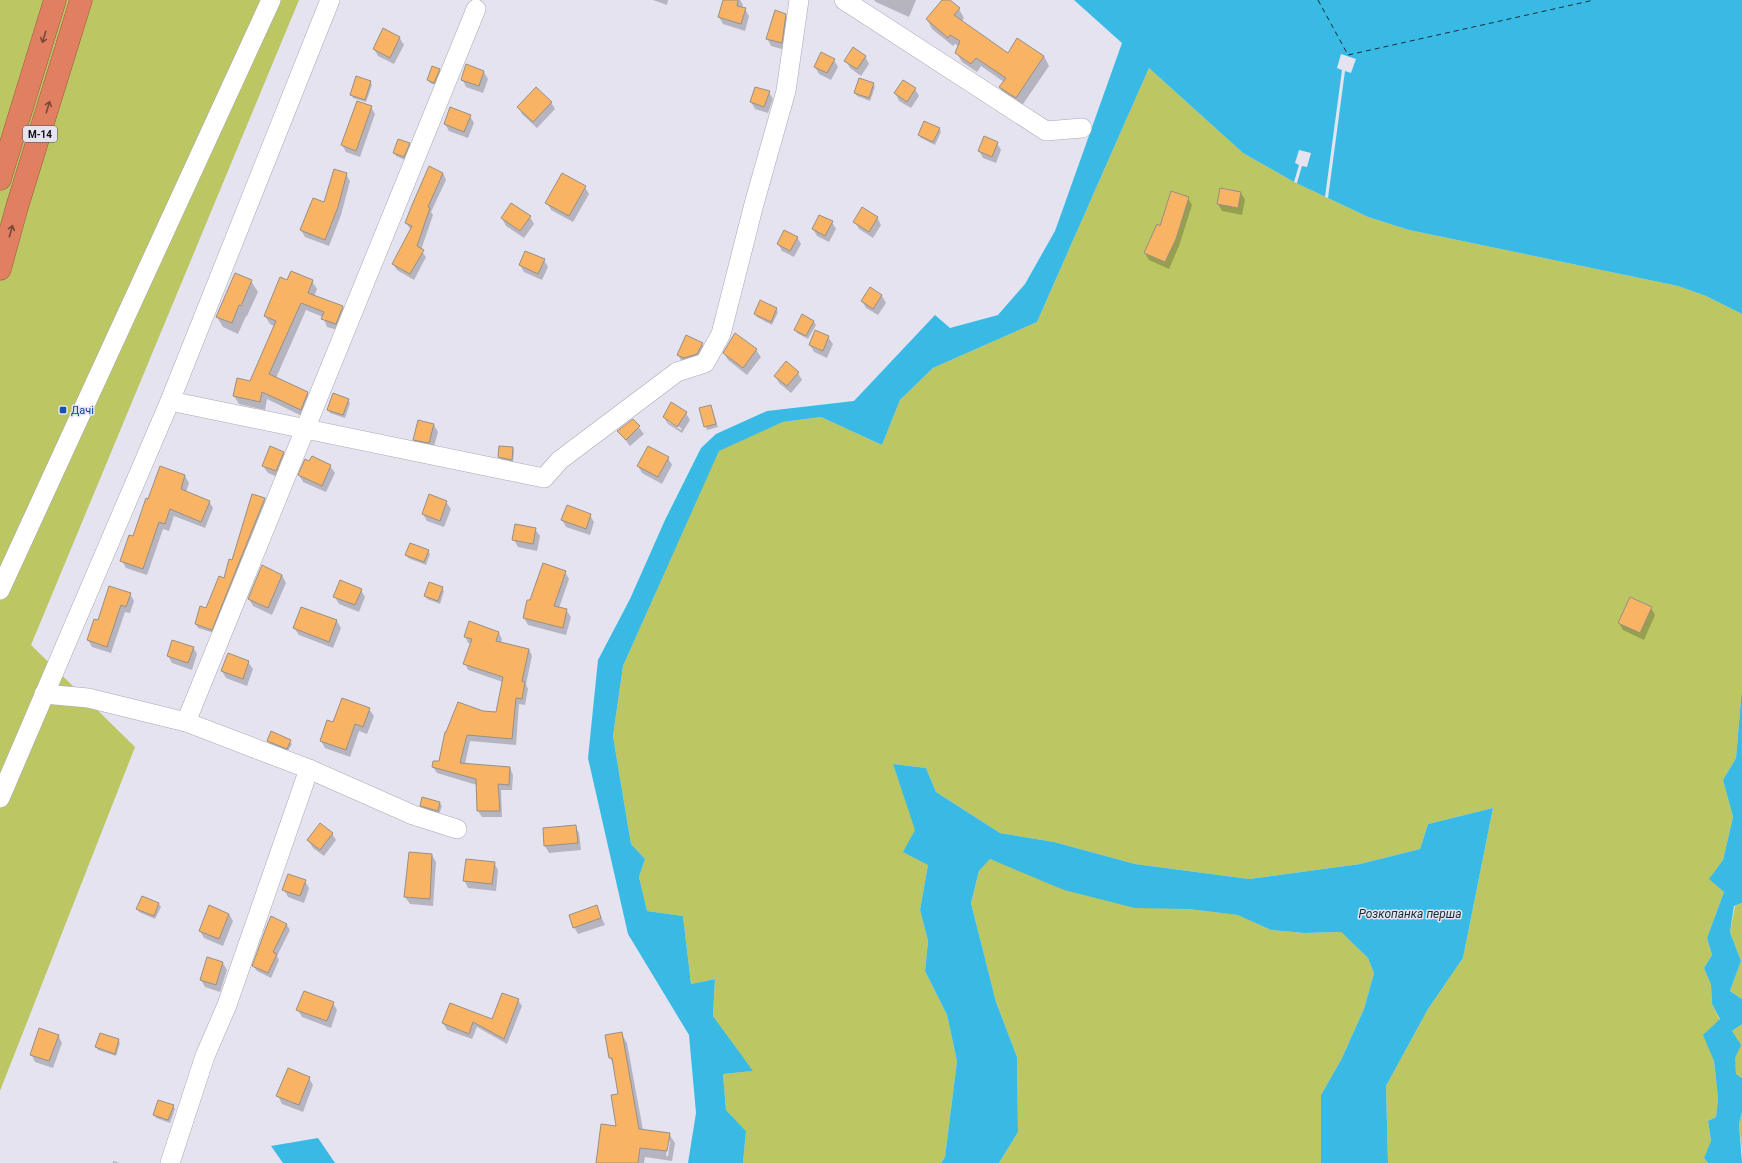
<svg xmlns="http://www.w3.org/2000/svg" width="1742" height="1163" font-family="Roboto,sans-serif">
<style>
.green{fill:#bcc663}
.water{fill:#39bae5}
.pier{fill:#e4e3ef}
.shadow{fill:#0003;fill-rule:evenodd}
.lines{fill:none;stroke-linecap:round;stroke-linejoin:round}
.ferry{stroke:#182d35;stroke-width:1;stroke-dasharray:5 4;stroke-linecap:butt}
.building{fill:#f9b365;stroke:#978f86}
.street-casing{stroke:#a9a8b4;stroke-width:20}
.highway-casing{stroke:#985946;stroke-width:23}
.street{stroke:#fff;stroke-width:19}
.highway{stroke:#e18061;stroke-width:22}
.oneway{stroke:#79483b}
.transit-dot{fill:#1a4fb4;stroke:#e4e3ef;stroke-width:1.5}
.labels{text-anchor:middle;stroke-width:3;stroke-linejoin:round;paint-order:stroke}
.shield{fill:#e4e3ef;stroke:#505056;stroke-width:1}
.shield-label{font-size:10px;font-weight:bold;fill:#111115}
.transit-label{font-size:11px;fill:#164399;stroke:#e4e3ef;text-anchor:start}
.water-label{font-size:12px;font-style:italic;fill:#182d35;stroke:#e4e3ef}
</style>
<rect width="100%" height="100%" fill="#e4e3ef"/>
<g class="green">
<path d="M0,0H299L31,645L135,747L0,1091Z"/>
<path d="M1149,68L1243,153L1294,182L1368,217L1409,230L1678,286L1706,296L1742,314V688L1736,758L1723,780L1733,817L1723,860L1710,879L1724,892L1707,938L1712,955L1704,968L1711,985L1712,1004L1720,1020L1704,1035L1714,1061L1718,1098L1716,1117L1708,1121L1711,1142L1704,1158L1708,1163H1388L1386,1086L1428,1009L1463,958L1493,808L1428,824L1420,849L1360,864L1249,879L1135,864L1054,842L1000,833L936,792L926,768L893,764L928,865L920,910L928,941L925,971L947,1015L957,1061L945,1157L941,1163H743L746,1131L726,1110L723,1074L752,1071L713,1016L715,979L691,984L683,916L647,911L639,877L645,859L631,844L613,736L623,666L719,450L783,422L821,417L882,445L900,400L933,368L1037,322Z"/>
<path d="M990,859L1027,873L1188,909L1239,915L1271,930L1304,933L1341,932L1368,958L1374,973L1364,1009L1341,1060L1321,1095V1163H999L1018,1132L1017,1057L996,1002L971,903L979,871Z"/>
<path d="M1742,903V999L1730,991L1741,961L1730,932L1735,906Z"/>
<path d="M1742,1024V1078L1736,1074L1732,1031Z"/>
<path d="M1742,1112V1151L1739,1124Z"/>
</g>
<g class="water">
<path d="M1074,0H1742V314L1706,296L1678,286L1409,230L1368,217L1294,182L1243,153L1149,68L1037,322L933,368L900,400L882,445L821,417L783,422L719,451L623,666L613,736L631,844L645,859L639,877L647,911L683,916L691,984L715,979L713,1016L753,1071L723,1074L726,1110L746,1131L743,1163H688L696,1113L689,1035L628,934L588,758L598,660L630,599L665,520L701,448L716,434L767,411L854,401L935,315L950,328L998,315L1025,284L1055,231L1122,43Z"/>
<path d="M1742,688V903L1734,906L1730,932L1741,961L1730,991L1742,999V1024L1732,1031L1741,1045L1735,1058L1736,1074L1742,1078V1112L1739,1124L1742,1163H1708L1704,1158L1711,1141L1708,1121L1716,1117L1718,1098L1714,1061L1703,1035L1720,1019L1712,1004L1711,985L1704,968L1712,955L1707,938L1724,892L1709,879L1723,860L1733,817L1723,780L1736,758Z"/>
<path d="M893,764L926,768L936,792L1000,833L1054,842L1135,864L1249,879L1360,864L1420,849L1428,824L1493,808L1463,958L1428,1009L1386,1086L1388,1163H1321V1095L1341,1060L1364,1009L1374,973L1368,958L1341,932L1304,933L1271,930L1238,915L1188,909L1135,908L1064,890L990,859L979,871L971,903L996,1002L1017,1057L1018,1132L999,1163H941L945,1157L957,1061L947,1015L925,971L928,941L920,910L928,865L903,852L915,830Z"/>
<path d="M318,1138L335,1163H283L271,1146Z"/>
</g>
<g class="pier">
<path d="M1341,54L1356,59L1351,73L1345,71L1328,198L1325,197L1342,70L1337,68Z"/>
<path d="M1299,150L1311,153L1307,167L1302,166L1297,183L1294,182L1299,165L1295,163Z"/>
</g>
<g class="shadow">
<path d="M653,0H668L667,5Z"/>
<path d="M724,0H740L743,5L742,8L745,9L749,16L745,31L723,24L719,17Z"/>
<path d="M874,0H916L909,17L876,2Z"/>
<path d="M943,0H948L959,9L964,18L961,22L1008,54L1044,56L1049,66L1021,107L1006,97L1000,88L1004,82L981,66L977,72L962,62L956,52L959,46L955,44L953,46L932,29L927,19Z"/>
<path d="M785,14L789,22L785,50L771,46L767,38Z"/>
<path d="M399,37L404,45L394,64L378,56L374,49Z"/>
<path d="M865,56L869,64L861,76L850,68L846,61Z"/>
<path d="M834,60L838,67L831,80L819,74L815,67Z"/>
<path d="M439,70L441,73L436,85L430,83L428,80Z"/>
<path d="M484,72L488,79L483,93L466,87L462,79Z"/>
<path d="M370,82L372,85L366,102L353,98L351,94Z"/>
<path d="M873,84L875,87L870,101L857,96L855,93Z"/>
<path d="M915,89L919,96L911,108L899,101L895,93Z"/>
<path d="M769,92L773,99L768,113L755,109L751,102Z"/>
<path d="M551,102L555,109L537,128L522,114L518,107Z"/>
<path d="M371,107L375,114L360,157L346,152L342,145Z"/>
<path d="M470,116L474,123L468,138L449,131L445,124Z"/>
<path d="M939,129L941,132L935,145L921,138L919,135Z"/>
<path d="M997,143L1001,150L996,163L983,158L979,151Z"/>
<path d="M409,144L411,147L405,160L396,156L394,153Z"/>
<path d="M443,173L446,180L431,212L433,215L421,250L426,257L414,280L397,270L393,264L411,230L406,223Z"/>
<path d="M346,174L350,181L341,215L329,246L305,237L301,230L324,203Z"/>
<path d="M585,187L589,194L573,222L551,210L547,203Z"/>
<path d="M1241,193L1245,200L1242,215L1222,211L1218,204Z"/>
<path d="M1188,198L1192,205L1179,246L1169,269L1149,260L1145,253L1161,227Z"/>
<path d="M530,217L534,224L524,238L506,226L502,218Z"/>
<path d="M877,217L881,225L873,238L859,229L855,222Z"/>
<path d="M832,222L836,229L829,242L817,236L813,229Z"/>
<path d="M797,237L801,244L794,257L782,251L778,244Z"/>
<path d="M544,260L548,267L542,280L524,272L520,265Z"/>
<path d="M251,281L258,292L247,316H246L238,334L223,327L217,317Z"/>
<path d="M288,281H312L317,289L314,297L343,307L348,315L341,331L327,327L323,317L306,310L276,378L307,393L312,402L306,418L267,399L265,410L239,404L234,396L251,382L274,326L270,324L265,316Z"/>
<path d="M870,289L882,296L886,303L878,315L866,308L862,301Z"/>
<path d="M776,309L778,312L772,325L757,317L755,314Z"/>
<path d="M802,316L814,322L816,325L808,339L797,333L795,329Z"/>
<path d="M735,334L756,350L761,357L747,375L728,360L724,353Z"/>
<path d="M828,337L833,344L827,358L814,352L810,345Z"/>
<path d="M702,344L706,351L701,361L682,362L678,355Z"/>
<path d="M798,373L802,380L791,393L779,383L775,376Z"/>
<path d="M348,400L350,403L345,418L330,413L328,410Z"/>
<path d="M711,406L718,427L707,430L700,409Z"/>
<path d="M686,413L690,420L682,433L668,424L664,417ZM668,419L682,429L681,430L668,422Z"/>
<path d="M633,420L644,434L630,446L618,431Z"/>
<path d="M434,425L438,432L433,450L418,447L414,440Z"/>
<path d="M513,448L514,451L513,463L501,460L499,457Z"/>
<path d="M283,452L288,460L280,478L268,473L263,466Z"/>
<path d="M668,458L672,465L662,484L642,473L638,466Z"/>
<path d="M330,466L335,473L326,492L303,482L299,475Z"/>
<path d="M160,467L185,476L189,483L186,492L209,501L213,508L205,528L174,516L169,531L163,529L147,575L126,568L122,561L134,537Z"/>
<path d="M265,499L267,503L214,633L198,628L196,624L207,610L224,579Z"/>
<path d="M446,502L451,509L444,527L427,521L423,514Z"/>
<path d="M590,515L594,522L590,535L566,527L562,520Z"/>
<path d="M535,529L540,536L537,551L518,547L514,540Z"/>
<path d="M428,551L430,554L426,565L408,558L406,555Z"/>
<path d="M565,572L569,579L559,608L566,610L571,617L566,635L528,625L524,618L528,601H531Z"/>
<path d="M282,575L286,583L272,615L253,606L249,599Z"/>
<path d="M442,588L444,591L440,604L427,599L425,596Z"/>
<path d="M361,590L365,597L359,612L339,604L335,597Z"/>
<path d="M130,594L134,601L130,613L125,612L111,653L92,647L88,640L99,622Z"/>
<path d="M1651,608L1655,615L1644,640L1623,630L1619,623Z"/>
<path d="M337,621L341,628L333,648L299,635L294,628Z"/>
<path d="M470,622L499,633L502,639L501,643L529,649L532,656L526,684L528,689L525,705L519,704L516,745L470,741L465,764L510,768L513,775L512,790H501L502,817H482L478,811L477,785L437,773L433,767L440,762L482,712L497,714L503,682L468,670L465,663L471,644L468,643L465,636Z"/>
<path d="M193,647L197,654L192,670L172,663L168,656Z"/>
<path d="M248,662L253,669L247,686L226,678L222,671Z"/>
<path d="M369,709L374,716L367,734L359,731L350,757L325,748L321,741L334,723Z"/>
<path d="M268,741H290L292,744L288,751L270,744Z"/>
<path d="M440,803L442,806L439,814L423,809L421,805Z"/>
<path d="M575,826L579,833L581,850L549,853L545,846L544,829Z"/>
<path d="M332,833L336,840L324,856L313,848L308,840Z"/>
<path d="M432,855L436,862L433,906L410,904L405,897Z"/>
<path d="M494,863L498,870L496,891L468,888L464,880Z"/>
<path d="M305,881L309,888L304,903L288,897L284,890Z"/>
<path d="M159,904L161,907L155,919L139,912L138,909Z"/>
<path d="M596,906L605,925L578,934L574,927Z"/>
<path d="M229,914L233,921L223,946L204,938L200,931Z"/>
<path d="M272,918L287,925L290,930L277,956L279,960L271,978L257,971L253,966Z"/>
<path d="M208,958L223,963L227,970L220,992L205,987L201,980Z"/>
<path d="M518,1000L522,1006L507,1044L477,1027L472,1039L447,1030L443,1023L493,1020Z"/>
<path d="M333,1003L337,1010L331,1028L302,1017L298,1010Z"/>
<path d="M621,1033L627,1043L643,1130L669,1134L675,1143L672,1161L645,1157L644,1163H598L617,1127L619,1095L615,1067L610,1058ZM668,1141H670L668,1156H666Z"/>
<path d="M58,1035L62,1043L53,1068L35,1062L31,1054Z"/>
<path d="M118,1040L120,1043L116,1056L98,1050L96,1047Z"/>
<path d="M309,1078L313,1085L303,1112L282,1104L278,1096Z"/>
<path d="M173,1106L175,1109L170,1123L156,1118L154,1115Z"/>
<path d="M113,1161L120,1163H113Z"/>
</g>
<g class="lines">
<path class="ferry" d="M1318,0L1348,55L1594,0"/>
</g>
<g class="building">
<path d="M723,0H738L737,6L746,8L741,24L718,17Z"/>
<path d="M942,0H950L960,8L954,15L1008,53L1017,38L1044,56L1016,98L999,87L1006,78L976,58L971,64L955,53L960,41L950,35L948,38L926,19Z"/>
<path d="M775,10L786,14L782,43L766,39Z"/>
<path d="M383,28L400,37L390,58L373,49Z"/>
<path d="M853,47L866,56L857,69L844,61Z"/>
<path d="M821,52L835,59L827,73L814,67Z"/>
<path d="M466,64L484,71L479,86L461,80Z"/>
<path d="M432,66L440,69L434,83L427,80Z"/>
<path d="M356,76L371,81L365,100L350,95Z"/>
<path d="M859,78L874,83L869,98L854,93Z"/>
<path d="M903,80L916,88L907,102L894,93Z"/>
<path d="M536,87L552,102L533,122L517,107Z"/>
<path d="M755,87L770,91L764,107L750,102Z"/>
<path d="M357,101L372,106L356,151L341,145Z"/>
<path d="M450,107L471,115L464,132L444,124Z"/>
<path d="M924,121L940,128L933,142L918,135Z"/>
<path d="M984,136L998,142L992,157L978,151Z"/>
<path d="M398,139L410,143L404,157L393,153Z"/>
<path d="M429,166L443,173L428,207L430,208L417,246L424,250L410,274L392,264L412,226L405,223L412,205Z"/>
<path d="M334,169L347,173L338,207L325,240L300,230L313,198L324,202Z"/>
<path d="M562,173L586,186L569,216L545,203Z"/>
<path d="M1220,188L1241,192L1238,208L1217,204Z"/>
<path d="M1171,191L1189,197L1176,239L1165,262L1144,253L1157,224L1160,226Z"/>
<path d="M511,203L531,216L520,231L501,218Z"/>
<path d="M862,207L878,217L869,232L853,222Z"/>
<path d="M819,215L833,221L825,236L812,229Z"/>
<path d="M784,230L798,237L790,251L777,244Z"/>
<path d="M525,251L545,259L538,274L519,265Z"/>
<path d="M291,271L313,280L308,293L343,306L336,324L321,319L324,312L301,303L269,374L308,392L301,410L262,392L260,402L233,396L237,378L250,381L276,321L264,316L280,277L287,280Z"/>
<path d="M235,273L252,280L241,306L239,305L232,323L216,317Z"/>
<path d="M870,287L882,295L873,309L861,301Z"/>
<path d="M760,300L777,308L771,322L754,314Z"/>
<path d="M802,314L814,321L806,336L794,330Z"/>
<path d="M815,330L829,336L823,351L809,345Z"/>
<path d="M735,333L757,349L743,368L723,353Z"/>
<path d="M686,335L703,343L697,354L684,358L677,355Z"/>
<path d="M786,361L799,372L787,386L774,376Z"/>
<path d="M333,393L349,399L343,415L327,410Z"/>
<path d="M671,402L687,412L677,427L663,417Z"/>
<path d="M711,405L716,424L704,427L699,408Z"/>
<path d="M633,419L640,426L626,440L617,431Z"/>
<path d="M418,420L434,424L429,443L413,440Z"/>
<path d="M270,446L284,452L276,471L262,466Z"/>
<path d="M499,446L513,447L512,460L498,457Z"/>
<path d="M648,446L669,457L658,477L637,466Z"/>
<path d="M312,456L331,465L322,486L298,475L305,459L309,461Z"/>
<path d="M160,466L185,475L181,489L210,501L201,522L170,509L165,524L159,522L143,569L120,561L129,535L133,536L146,498L148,499Z"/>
<path d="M252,494L265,498L212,630L195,624L200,606L206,608L219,576L224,578L229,559L232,560Z"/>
<path d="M429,494L447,501L440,521L422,514Z"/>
<path d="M567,505L591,514L586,529L561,520Z"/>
<path d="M515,524L536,528L533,544L512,540Z"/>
<path d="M410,543L429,550L424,562L405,555Z"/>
<path d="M543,563L566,571L554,606L567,609L563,628L523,618L527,600H530Z"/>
<path d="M262,565L282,575L268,608L248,599Z"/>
<path d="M340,580L362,589L355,605L333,597Z"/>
<path d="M429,582L443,587L438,601L424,596Z"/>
<path d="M109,586L131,593L126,607L121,605L107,647L87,640L94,619L98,620Z"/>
<path d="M1630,597L1652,607L1640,633L1618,623Z"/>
<path d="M301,607L337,620L329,642L293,628Z"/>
<path d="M469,621L499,632L496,641L529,649L522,681L525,682L522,699L516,698L512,739L467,735L460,763L510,767L509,785L498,784L500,811H477L476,779L432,767L433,761H439L445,732H446L458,702L483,711L496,712L503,677L463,664L472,639L464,637Z"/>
<path d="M172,640L194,647L188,663L167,656Z"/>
<path d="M228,653L249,661L243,679L221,671Z"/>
<path d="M342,698L370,708L363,727L355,724L346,750L320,741L327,720L333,722Z"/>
<path d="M271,731L291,740L287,749L267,741Z"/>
<path d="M422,797L440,802L438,811L420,806Z"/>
<path d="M320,823L333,833L320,850L307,840Z"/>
<path d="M576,825L578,843L544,846L543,828Z"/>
<path d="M409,852L432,854L430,899L404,897Z"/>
<path d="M466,859L495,862L492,884L463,881Z"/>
<path d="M288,874L306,880L300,896L282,890Z"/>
<path d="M142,896L159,903L154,916L136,909Z"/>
<path d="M209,905L229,914L219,939L199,931Z"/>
<path d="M597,905L601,918L573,928L569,915Z"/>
<path d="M271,916L287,924L273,952L277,954L268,973L252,966L266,928Z"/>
<path d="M207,957L223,962L216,985L200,980Z"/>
<path d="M304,991L334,1002L327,1021L296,1010Z"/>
<path d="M502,993L519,999L504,1039L473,1022L469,1034L442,1023L450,1003L492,1019Z"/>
<path d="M39,1028L59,1035L49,1061L30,1055Z"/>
<path d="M622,1032L639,1129L670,1133L667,1151L640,1148L638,1163H596L601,1124L616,1126L611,1095L618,1094L612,1058H609L605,1035Z"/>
<path d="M100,1033L119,1039L115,1054L95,1047Z"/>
<path d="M288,1068L310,1077L299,1105L276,1096Z"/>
<path d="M158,1100L174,1105L168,1120L153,1115Z"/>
</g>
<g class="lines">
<defs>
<g id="street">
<path d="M844,0L1046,131L1082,128"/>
<path d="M170,401L330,0"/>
<path d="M0,590L271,0"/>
<path d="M44,694L88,698L186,722L309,769L413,815L457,829"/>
<path d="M186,722L476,9"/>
<path d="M0,798L170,401L544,478L560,460L677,372L705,363L721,334L754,204L786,91L799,0"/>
<path d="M170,1163L205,1056L227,1005L309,769"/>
</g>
<g id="highway">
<path d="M0,179L55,0"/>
<path d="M0,269L17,207L81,0"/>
</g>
</defs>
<use href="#street" class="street-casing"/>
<use href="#highway" class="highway-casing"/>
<use href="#street" class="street"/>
<use href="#highway" class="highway"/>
</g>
<defs><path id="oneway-shaft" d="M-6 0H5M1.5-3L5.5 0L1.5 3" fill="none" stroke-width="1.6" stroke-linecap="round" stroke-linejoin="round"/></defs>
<g class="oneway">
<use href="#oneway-shaft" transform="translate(44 37) rotate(107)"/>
<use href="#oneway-shaft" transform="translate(48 107) rotate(-73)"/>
<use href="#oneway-shaft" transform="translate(11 231) rotate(-74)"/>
</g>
<rect class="transit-dot" x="59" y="406" width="8" height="8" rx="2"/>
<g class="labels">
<rect class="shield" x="23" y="126" width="34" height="16" rx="3"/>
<g class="shield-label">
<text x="40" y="138">М-14</text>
</g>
<g class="transit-label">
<text x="71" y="414">Дачі</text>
</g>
<g class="water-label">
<text x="1410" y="918">Розкопанка перша</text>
</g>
</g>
</svg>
